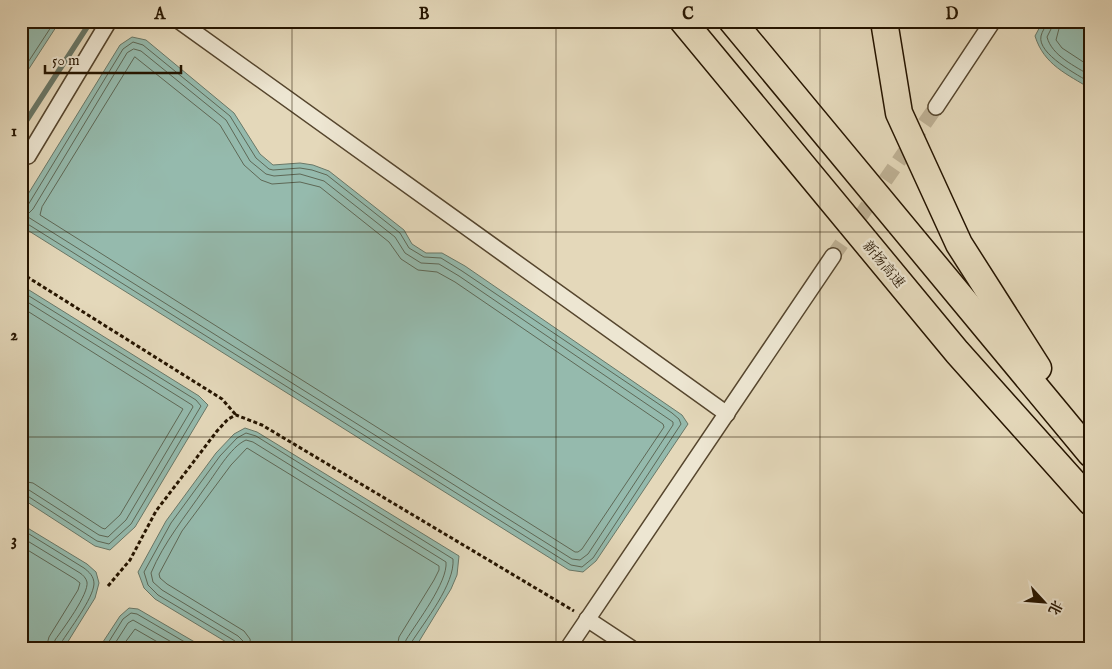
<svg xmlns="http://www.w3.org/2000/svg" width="1112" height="669" font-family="'IM FELL English','Noto Serif SC',serif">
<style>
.water{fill:#95baad;stroke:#697868}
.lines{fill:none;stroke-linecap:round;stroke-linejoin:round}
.shore{stroke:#5e6856;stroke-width:1}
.stream{stroke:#697868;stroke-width:5.5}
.street-tunnel{stroke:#beb195;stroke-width:15;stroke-dasharray:15 8;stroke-linecap:butt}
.street-casing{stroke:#56462e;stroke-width:18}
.highway-casing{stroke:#261500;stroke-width:29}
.path{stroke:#261500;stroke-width:3;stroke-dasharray:4 2.5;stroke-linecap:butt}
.street{stroke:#ede6d2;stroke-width:15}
.highway{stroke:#e4d8ba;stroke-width:26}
.grid{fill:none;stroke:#261500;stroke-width:1;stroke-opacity:0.55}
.labels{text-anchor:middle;stroke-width:4.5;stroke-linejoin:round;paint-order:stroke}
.street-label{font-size:14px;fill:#261500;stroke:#ede6d2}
.neatline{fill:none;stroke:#261500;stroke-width:2}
.grid-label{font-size:16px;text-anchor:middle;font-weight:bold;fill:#261500}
</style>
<rect width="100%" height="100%" fill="#e4d8ba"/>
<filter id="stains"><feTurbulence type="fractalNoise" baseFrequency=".004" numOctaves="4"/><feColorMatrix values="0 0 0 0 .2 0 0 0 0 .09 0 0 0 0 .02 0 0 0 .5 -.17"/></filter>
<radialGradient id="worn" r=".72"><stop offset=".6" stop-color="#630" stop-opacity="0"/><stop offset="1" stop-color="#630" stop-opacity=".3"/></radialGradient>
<g class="water">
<path d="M21,21H60L21,81Z"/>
<path d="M1043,21H1091V89C1067,74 1044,65 1035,36Z"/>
<path d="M132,37L146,40L234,113L260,154L273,165L300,163L313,165L329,171L404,230L412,244L426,253H442L465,266L682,415L688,424L596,561L583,572L569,570L21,226V208L25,199L120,45Z"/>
<path d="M21,285L199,396L208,405L135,527L110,550L95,546L21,498Z"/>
<path d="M245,428L257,432L459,556L457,575L451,589L415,648H236L155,599L144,588L138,572L166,521L216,453L234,434Z"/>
<path d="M21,524L87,564L96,572L99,583L95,598L64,648H21Z"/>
<path d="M129,608L138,609L205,648H99L120,616Z"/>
</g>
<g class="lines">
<g class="shore">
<path d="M1047,21C1046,27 1042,31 1041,36C1037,54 1078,75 1091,83"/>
<path d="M1053,21L1052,27L1047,37C1052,56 1075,66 1091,76"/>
<path d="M1061,21L1056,40L1062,48L1091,67"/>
<path d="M134,49L141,51L226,120L250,161L266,174L274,176L300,174L324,181L395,237L405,253L421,263L439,264L459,276L673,422V425L588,554L580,560L572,559L28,217V214L33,209L127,53Z"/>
<path d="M135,57L220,125L244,165L261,180L272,184L300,182L320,187L389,242L401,259L418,270L437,272L455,282L663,424L664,427L582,549L578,552H575L40,215L42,207Z"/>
<path d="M21,73L55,21"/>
<path d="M21,208L28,205L123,49L133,42L143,45L230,116L256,158L269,169L273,170L300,168L312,170L327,175L400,233L409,248L424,257L441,258L462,271L672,413L679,419L681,424L593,558L582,567L571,565L26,223L21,222"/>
<path d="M21,291L196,400L201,406L131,524L109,544L97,541L26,495L21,494"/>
<path d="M21,298L192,405L193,407L126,520L108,537L99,535L29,490L21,488"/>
<path d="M21,307L183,409L120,515L105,529L102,528L33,483L21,481"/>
<path d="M21,529L84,568C89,572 94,576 94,584C93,599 69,630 61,643L60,648"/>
<path d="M21,537L80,573C83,575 86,578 87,582C89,594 63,629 55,640L54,648"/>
<path d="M21,546L75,579L80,583L78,590L49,637L46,648"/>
<path d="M105,648L123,619L131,613L137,614L195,648"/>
<path d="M112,648L128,623L133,620L182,648"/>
<path d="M121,648L135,629L168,648"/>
<path d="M238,648L235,641L158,595L148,585L144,572L171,523L220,456L237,438L246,433L256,436L453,559C455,584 425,621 411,643V648"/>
<path d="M244,648L243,641L238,636L162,590L153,582L151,573C164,542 185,517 204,489C215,475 230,447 246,440L253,442L446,562C448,582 417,622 406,640L404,648"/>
<path d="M251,648L250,639L244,631L167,584L160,578L159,574L182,531L231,465L247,448L439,566V570L434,580L399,637L397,648"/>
</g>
<path class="stream" d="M21,129L91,21"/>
<path class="street-tunnel" d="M833,256L936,107"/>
<defs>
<g id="street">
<path d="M179,21L727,414"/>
<path d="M936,107L993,21"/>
<path d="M21,150L28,156L109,21"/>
<path d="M587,619L631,648"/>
<path d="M568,648L833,256"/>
</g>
<g id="highway">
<path d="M683,21L957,352L1091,502"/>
<path d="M732,21L1091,454"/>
<path d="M884,21L899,113L959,244L1038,368"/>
</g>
</defs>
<use href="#street" class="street-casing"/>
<use href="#highway" class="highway-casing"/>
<g class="path">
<path d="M21,273L222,399L236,415"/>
<path d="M108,586L130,560L156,511L217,431L228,419L236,415L262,425L574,611"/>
</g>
<use href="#street" class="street"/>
<use href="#highway" class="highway"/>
</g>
<path class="grid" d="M292,21V648M556,21V648M820,21V648M21,232H1091M21,437H1091"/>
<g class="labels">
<g class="street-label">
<text transform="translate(884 264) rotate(50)" y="5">新扬高速</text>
</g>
</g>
<rect width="1112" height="669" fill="none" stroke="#e4d8ba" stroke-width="55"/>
<g transform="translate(1044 602) rotate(116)" stroke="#ede6d2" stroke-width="4" paint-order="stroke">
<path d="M0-4L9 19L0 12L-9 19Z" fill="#261500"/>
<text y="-8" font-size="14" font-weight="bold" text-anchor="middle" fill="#261500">北</text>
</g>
<path d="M45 65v8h136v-8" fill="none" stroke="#261500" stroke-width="2.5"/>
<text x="52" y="65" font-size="15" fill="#261500" stroke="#ede6d2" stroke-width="4" paint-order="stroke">50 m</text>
<rect x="28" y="28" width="1056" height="614" class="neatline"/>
<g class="grid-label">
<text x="160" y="19">A</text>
<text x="424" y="19">B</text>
<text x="688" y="19">C</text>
<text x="952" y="19">D</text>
<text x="14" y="136">1</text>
<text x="14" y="340">2</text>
<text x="14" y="545">3</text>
</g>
<rect width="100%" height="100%" filter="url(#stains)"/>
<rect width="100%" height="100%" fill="url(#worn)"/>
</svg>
